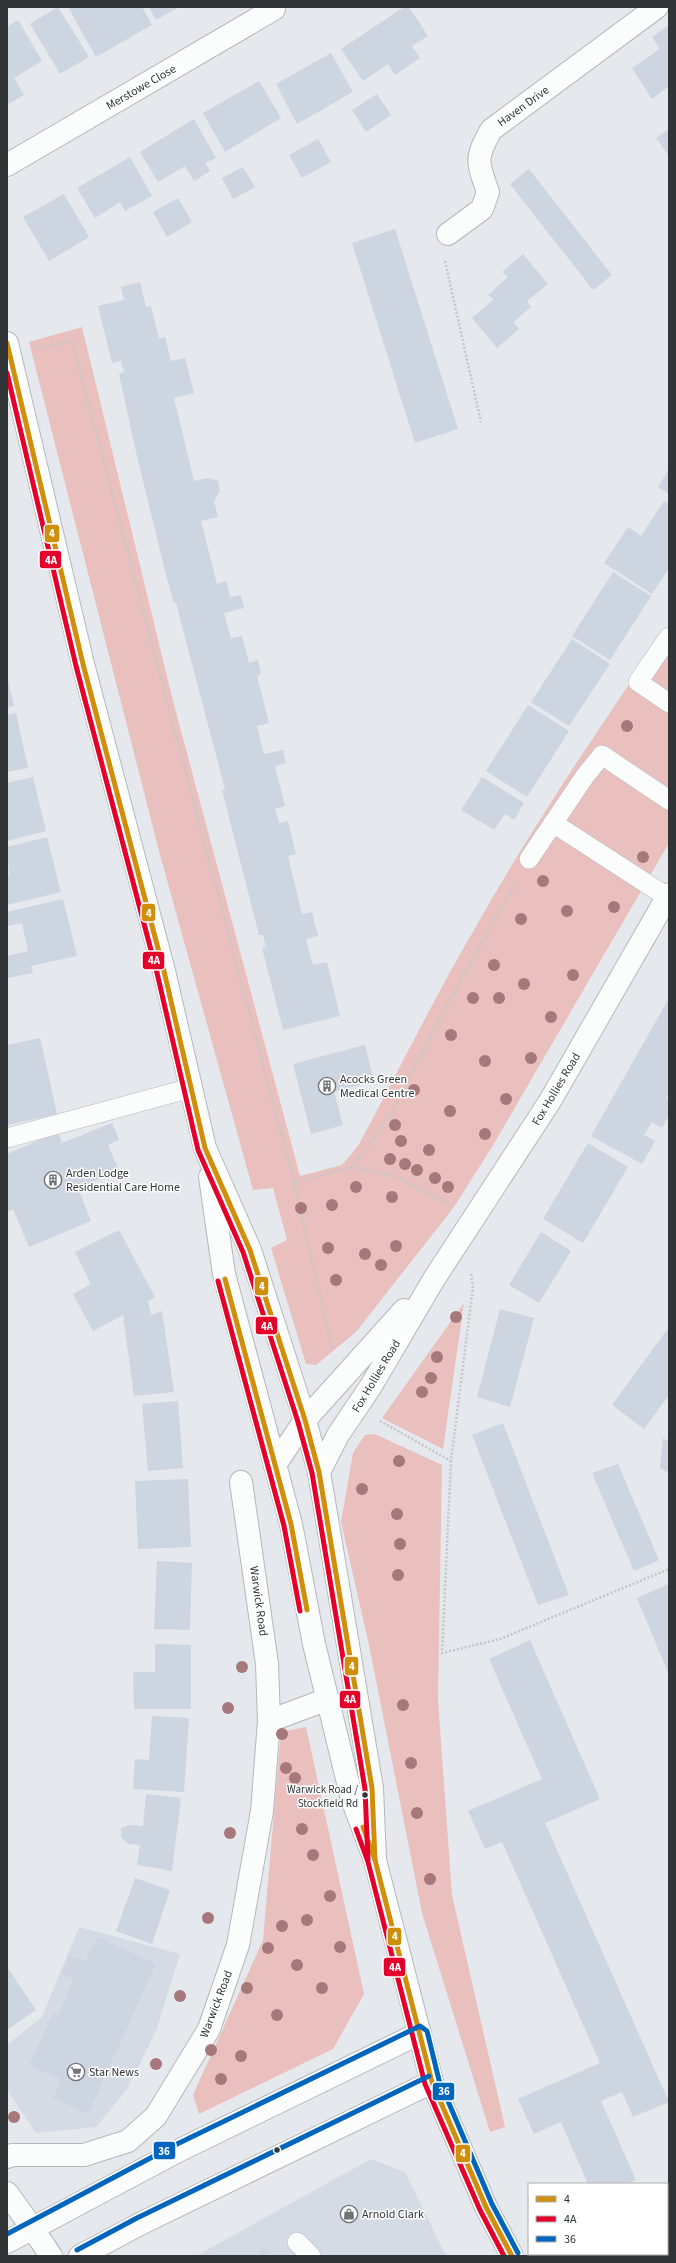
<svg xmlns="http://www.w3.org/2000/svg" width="676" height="2263" font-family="'Source Sans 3',sans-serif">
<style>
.built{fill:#d4dbe4}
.green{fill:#eac0bf}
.building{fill:#cdd5e0}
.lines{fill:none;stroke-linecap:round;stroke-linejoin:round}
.service-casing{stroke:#b5b8ba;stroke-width:20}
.minor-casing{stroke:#b5b8ba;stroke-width:24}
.primary-casing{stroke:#b5b8ba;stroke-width:24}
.trunk-casing{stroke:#b5b8ba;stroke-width:24}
.path{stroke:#c4c6c8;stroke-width:2.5;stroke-dasharray:2 2;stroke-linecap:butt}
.service{stroke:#fbfcfc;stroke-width:19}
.minor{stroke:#fbfcfc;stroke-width:22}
.primary{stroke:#fbfcfc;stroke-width:22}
.trunk{stroke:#fbfcfc;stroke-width:22}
.bus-1-casing{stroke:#fff;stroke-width:8}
.bus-2-casing{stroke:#fff;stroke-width:8}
.bus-3-casing{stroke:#fff;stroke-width:8}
.bus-1{stroke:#d08f0b;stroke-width:5}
.bus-2{stroke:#e4002b;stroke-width:5}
.bus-3{stroke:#0065bd;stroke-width:5}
.tree{fill:#a6777b}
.bus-dot{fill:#323538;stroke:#fff;stroke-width:1.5}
.labels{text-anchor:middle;stroke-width:3;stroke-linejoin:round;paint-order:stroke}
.bus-label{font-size:11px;fill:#323538;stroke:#fff;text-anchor:end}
.street-label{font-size:12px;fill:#323538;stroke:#fff}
.poi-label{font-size:12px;fill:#323538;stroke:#fff;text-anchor:start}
.line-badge{stroke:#fff;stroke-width:1.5}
.badge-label{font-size:11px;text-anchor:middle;font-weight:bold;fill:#fff}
</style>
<rect width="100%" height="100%" fill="#e5e8ec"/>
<g class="built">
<path d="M79,1927L180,1954L156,2031L127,2089L96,2127L36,2133L7,2090V2045L42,2017Z"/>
<path d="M371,2159L405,2172L446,2256H196Z"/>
</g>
<g class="green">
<path d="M82,327L172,697L300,1176L342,1165L358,1146C398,1072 435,996 478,923C536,820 603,723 669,625V843L492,1147L454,1207L356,1332L316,1365L306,1364L271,1248L287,1240L273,1188L253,1190L160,855L29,342Z"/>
<path d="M464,1303L443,1449L382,1418Z"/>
<path d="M375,1434L442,1465L438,1700L452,1895L505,2127L490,2132L422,1913L369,1645L341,1522L353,1453L365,1435Z"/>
<path d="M306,1727L364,1994L333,2049L199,2114L193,2095L263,1940L281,1732Z"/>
</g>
<g class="building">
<path d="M58,7L89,57L60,74L30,24Z"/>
<path d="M68,7H142L152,25L96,57Z"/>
<path d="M149,7H179L156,20Z"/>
<path d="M404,7H409L428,36L412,46L420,58L395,75L388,64L363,81L341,49Z"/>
<path d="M18,20L42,61L14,78L24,95L7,105V27Z"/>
<path d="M669,25V86L652,99L632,68L660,49L652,37Z"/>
<path d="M331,53L353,92L297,124L276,84Z"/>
<path d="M259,81L281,118L225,152L203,113Z"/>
<path d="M377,94L391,115L366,132L352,110Z"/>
<path d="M194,119L216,158L205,163L210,171L194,181L185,166L158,182L140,152Z"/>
<path d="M669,129V156L656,138Z"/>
<path d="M318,139L331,162L302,178L289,155Z"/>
<path d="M130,157L152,196L125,211L120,202L95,218L77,188Z"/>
<path d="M243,167L255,187L233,199L222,178Z"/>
<path d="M529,169L612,275L593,290L510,184Z"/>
<path d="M64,194L89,237L49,261L23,217Z"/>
<path d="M178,198L192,222L167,237L153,212Z"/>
<path d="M395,229L458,429L415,443L352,243Z"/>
<path d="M523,254L548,284L527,301L531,307L513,322L519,329L497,348L472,318L494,299L488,295L508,277L502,272Z"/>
<path d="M140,282L146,307L151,306L159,339L165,337L171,361L185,358L194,393L174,398L194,481L208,478L218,481L220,491L214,501L218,517L201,521L217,584L226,581L230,597L241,595L244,608L224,613L231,638L242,636L249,663L258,660L261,674L257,676L269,723L257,726L264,754L283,750L286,763L275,766L285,806L275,809L279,823L288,821L296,854L288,856L302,914L312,912L318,936L306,939L313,965L327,962L340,1016L283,1030L262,948L266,947L263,935H259L222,790L225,789L178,611L176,602L174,603L165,571L136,452L119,374L124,372L121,361L112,363L98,306L124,300L121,287Z"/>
<path d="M669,469V494L658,487Z"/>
<path d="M664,501L669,504V568L652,594L604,563L628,527L641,536Z"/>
<path d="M613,572L651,596L610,660L572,636Z"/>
<path d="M572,639L610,664L569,726L531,702Z"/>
<path d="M7,675L14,706L7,708Z"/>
<path d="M528,705L569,731L527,797L486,771Z"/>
<path d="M16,713L28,768L7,772V715Z"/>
<path d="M33,777L46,831L7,841V783Z"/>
<path d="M482,777L524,803L514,820L505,814L494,830L461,810Z"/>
<path d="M47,837L61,892L7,905V876L9,875L7,847Z"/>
<path d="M63,899L77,956L31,966L33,973L7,978V956L28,951L22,923L7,926V912Z"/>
<path d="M669,998V1092L666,1098L669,1100V1115L662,1128L652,1122L644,1135L655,1141L642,1164L591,1136Z"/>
<path d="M40,1038L57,1114L7,1125V1045Z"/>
<path d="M365,1045L374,1081L334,1092L343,1125L311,1134L293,1064Z"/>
<path d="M112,1123L119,1140L108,1145L119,1171L78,1188L91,1221L29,1247L13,1209L7,1212V1154L58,1132L62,1143Z"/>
<path d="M588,1143L628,1167L583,1243L543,1219Z"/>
<path d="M119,1230L155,1297L148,1301L151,1315L162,1311L174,1392L134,1396L123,1315L93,1331L73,1294L91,1284L75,1252Z"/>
<path d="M541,1232L571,1251L539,1303L509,1285Z"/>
<path d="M500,1309L534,1318L510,1407L477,1397Z"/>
<path d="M669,1327V1395L644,1429L612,1405Z"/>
<path d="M178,1401L183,1468L148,1471L142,1404Z"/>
<path d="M503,1423L569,1595L538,1605L472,1435Z"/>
<path d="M663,1438L669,1442V1473L660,1468Z"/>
<path d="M618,1464L659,1560L634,1571L592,1473Z"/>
<path d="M188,1479L191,1547L138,1549L135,1481Z"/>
<path d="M157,1561L192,1563L190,1630L154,1629Z"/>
<path d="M669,1584V1675L637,1598Z"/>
<path d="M530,1640L600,1799L545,1823L669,2102L633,2117L622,2092L601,2101L636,2180L626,2184H588L561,2122L534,2134L518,2099L600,2063L502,1842L485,1849L468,1811L542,1779L489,1659Z"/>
<path d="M155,1644L191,1645V1709H134L133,1672H155Z"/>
<path d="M152,1716L189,1718L184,1792L133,1789L135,1759L149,1760Z"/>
<path d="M146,1794L181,1798L172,1871L137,1865L140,1845L128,1844L121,1837V1828L131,1825L143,1826Z"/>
<path d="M135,1878L170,1890L152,1944L116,1931Z"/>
<path d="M97,1937L156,1964L88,2114L53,2098L61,2079L29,2065L53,2013L58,2015L74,1979L61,1974L69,1955L85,1962Z"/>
<path d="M7,1967L36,2010L7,2030Z"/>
<path d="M667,2203L669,2206V2247L667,2248Z"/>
<path d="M263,2248L271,2256H256Z"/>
<path d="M631,2254H658L655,2256H633Z"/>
</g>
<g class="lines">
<defs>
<g id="service">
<path d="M669,637L638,682L669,703"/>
<path d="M553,823L669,898"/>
<path d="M529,859L585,776L602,755L669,800"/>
<path d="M7,1138L191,1088"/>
<path d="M297,2242L311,2256"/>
</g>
<g id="minor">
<path d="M7,165L274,9"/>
<path d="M448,234L482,209L488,192C477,161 475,159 491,130L657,7"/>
<path d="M269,1721L328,1699"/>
<path d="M7,2157L12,2155H84L128,2141L156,2116L209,2029L238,1945L262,1811L269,1721L267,1664L241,1482"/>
<path d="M7,2193L33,2229"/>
</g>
<g id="primary">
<path d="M305,1420L404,1310"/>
<path d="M319,1472L338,1435L371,1386L434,1279L550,1101L669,894"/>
<path d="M33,2229L51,2256"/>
<path d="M7,2242L178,2151L420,2033"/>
<path d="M80,2256L140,2224L432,2082"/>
</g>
<g id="trunk">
<path d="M7,343L83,664L164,971L205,1148L250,1250L305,1420L319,1472L372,1788L375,1860"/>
<path d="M210,1177L224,1274L291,1524L314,1644L352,1799L375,1860L432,2082L486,2207L512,2256"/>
<path d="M275,1465L305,1420"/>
</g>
</defs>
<use href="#service" class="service-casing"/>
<use href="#minor" class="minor-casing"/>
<use href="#primary" class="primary-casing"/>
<use href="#trunk" class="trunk-casing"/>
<g class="path">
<path d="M445,261L481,422"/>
<path d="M37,348L72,341L294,1182"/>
<path d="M353,1167L397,1177L450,1205"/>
<path d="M471,1274L473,1287L451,1461L442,1653L500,1639L669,1569"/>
<path d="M332,1348L294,1182L353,1167L391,1114L439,1019L516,882"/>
<path d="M380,1421L451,1461"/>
</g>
<use href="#service" class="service"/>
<use href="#minor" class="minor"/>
<use href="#primary" class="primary"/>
<use href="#trunk" class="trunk"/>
<defs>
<g id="bus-1">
<path d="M7,343L83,664L164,971L205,1148L250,1250L305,1420L319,1472L372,1788L375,1860"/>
<path d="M225,1279L291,1524L307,1610"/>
<path d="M363,1827L375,1860L432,2082L486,2207L512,2256"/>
</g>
<g id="bus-2">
<path d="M7,373L76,666L157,973L198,1150L243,1252L298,1422L312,1473L365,1789L368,1860"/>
<path d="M218,1281L284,1526L300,1611"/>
<path d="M356,1829L368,1862L425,2084L480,2210L504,2256"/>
</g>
<g id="bus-3">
<path d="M7,2234L175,2145L420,2026L427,2031L439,2080L492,2204L518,2253"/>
<path d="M77,2250L137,2218L429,2076"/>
</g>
</defs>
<use href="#bus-1" class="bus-1-casing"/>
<use href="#bus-2" class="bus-2-casing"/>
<use href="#bus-3" class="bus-3-casing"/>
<use href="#bus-1" class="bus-1"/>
<use href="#bus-2" class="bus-2"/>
<use href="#bus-3" class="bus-3"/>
</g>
<g class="tree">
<circle cx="627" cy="726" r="6"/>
<circle cx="643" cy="857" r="6"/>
<circle cx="543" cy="881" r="6"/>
<circle cx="614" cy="907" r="6"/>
<circle cx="567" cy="911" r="6"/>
<circle cx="521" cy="919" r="6"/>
<circle cx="494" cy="965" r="6"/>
<circle cx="573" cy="975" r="6"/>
<circle cx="524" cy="984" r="6"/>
<circle cx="473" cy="998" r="6"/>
<circle cx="499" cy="998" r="6"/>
<circle cx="551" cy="1017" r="6"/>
<circle cx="451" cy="1035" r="6"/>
<circle cx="531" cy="1058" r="6"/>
<circle cx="485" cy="1061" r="6"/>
<circle cx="414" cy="1090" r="6"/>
<circle cx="506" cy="1099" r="6"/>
<circle cx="450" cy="1111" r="6"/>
<circle cx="395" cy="1125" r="6"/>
<circle cx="485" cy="1134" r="6"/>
<circle cx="401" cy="1141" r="6"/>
<circle cx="429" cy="1150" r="6"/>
<circle cx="390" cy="1159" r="6"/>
<circle cx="405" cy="1164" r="6"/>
<circle cx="417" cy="1170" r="6"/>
<circle cx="435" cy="1178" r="6"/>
<circle cx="356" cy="1187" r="6"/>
<circle cx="448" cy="1187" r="6"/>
<circle cx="392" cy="1197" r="6"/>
<circle cx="332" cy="1205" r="6"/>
<circle cx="301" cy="1208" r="6"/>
<circle cx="396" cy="1246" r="6"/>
<circle cx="328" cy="1248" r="6"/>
<circle cx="365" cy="1254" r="6"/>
<circle cx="381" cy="1265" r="6"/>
<circle cx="336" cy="1280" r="6"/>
<circle cx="456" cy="1317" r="6"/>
<circle cx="437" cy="1357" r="6"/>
<circle cx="431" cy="1378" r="6"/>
<circle cx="422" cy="1392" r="6"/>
<circle cx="399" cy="1461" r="6"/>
<circle cx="362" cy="1489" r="6"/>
<circle cx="397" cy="1514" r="6"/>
<circle cx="400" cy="1544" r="6"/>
<circle cx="398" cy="1575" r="6"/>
<circle cx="242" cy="1667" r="6"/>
<circle cx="403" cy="1705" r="6"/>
<circle cx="228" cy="1708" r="6"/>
<circle cx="282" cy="1734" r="6"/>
<circle cx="411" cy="1763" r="6"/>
<circle cx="286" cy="1768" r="6"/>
<circle cx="295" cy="1778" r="6"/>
<circle cx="417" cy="1813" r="6"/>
<circle cx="302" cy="1829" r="6"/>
<circle cx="230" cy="1833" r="6"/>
<circle cx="313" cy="1855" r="6"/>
<circle cx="430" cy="1879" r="6"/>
<circle cx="330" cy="1896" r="6"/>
<circle cx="208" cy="1918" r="6"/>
<circle cx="307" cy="1920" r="6"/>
<circle cx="282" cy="1926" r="6"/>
<circle cx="340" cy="1947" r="6"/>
<circle cx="268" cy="1948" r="6"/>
<circle cx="297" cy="1965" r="6"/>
<circle cx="247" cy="1988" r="6"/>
<circle cx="322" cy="1988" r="6"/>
<circle cx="180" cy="1996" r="6"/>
<circle cx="277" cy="2015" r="6"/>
<circle cx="211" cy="2050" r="6"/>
<circle cx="241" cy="2056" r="6"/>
<circle cx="156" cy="2064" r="6"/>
<circle cx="221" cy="2079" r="6"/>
<circle cx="14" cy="2117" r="6"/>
</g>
<defs>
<symbol id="building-ring" viewBox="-11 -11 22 22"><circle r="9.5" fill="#fff" stroke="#717477" stroke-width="1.5"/><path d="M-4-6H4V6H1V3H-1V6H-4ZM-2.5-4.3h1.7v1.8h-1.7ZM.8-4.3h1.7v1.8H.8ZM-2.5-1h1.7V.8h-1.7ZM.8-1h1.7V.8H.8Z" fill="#717477"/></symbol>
<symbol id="supermarket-ring" viewBox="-11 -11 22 22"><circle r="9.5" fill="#fff" stroke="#717477" stroke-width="1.5"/><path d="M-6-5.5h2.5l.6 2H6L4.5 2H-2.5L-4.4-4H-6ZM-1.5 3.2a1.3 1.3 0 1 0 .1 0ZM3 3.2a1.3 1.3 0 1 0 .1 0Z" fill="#717477"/></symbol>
<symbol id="shop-ring" viewBox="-11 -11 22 22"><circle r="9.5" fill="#fff" stroke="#717477" stroke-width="1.5"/><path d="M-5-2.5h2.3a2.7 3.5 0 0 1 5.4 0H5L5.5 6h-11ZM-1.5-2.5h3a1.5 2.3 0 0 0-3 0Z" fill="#717477"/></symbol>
</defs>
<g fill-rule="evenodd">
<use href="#building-ring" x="317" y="1076" width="20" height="20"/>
<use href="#building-ring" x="43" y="1170" width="20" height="20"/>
<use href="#supermarket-ring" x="66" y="2062" width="20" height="20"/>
<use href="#shop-ring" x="339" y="2204" width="20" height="20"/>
</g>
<g class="bus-dot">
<circle cx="365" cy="1795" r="3.5"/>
<circle cx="277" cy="2150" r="3.5"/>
</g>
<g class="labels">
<g class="bus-label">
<text x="358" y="1793">Warwick Road /<tspan x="358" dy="14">Stockfield Rd</tspan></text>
</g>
<g class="street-label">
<text transform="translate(141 87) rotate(-30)" y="4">Merstowe Close</text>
<text transform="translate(523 106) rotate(-36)" y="4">Haven Drive</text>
<text transform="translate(556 1089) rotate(-59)" y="4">Fox Hollies Road</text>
<text transform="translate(376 1376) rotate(-59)" y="4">Fox Hollies Road</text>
<text transform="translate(259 1601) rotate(82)" y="4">Warwick Road</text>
<text transform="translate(216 2004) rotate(-69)" y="4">Warwick Road</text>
</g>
<g class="poi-label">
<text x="340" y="1083">Acocks Green<tspan x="340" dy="14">Medical Centre</tspan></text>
<text x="66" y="1177">Arden Lodge<tspan x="66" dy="14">Residential Care Home</tspan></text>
<text x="89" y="2076">Star News</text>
<text x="362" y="2218">Arnold Clark</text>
</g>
</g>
<g class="line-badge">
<rect x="44" y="524" width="16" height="19" rx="4" fill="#d08f0b"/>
<rect x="39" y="550" width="23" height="19" rx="4" fill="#e4002b"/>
<rect x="141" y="903" width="15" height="19" rx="4" fill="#d08f0b"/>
<rect x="142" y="951" width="23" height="19" rx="4" fill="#e4002b"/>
<rect x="254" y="1276" width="15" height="20" rx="4" fill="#d08f0b"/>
<rect x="255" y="1316" width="23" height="19" rx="4" fill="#e4002b"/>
<rect x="344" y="1656" width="15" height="20" rx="4" fill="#d08f0b"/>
<rect x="339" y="1690" width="22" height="19" rx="4" fill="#e4002b"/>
<rect x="387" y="1927" width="15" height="19" rx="4" fill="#d08f0b"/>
<rect x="383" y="1957" width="23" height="20" rx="4" fill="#e4002b"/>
<rect x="432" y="2082" width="23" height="19" rx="4" fill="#0065bd"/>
<rect x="153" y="2141" width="23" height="19" rx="4" fill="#0065bd"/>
<rect x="455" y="2144" width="16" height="19" rx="4" fill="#d08f0b"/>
</g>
<g class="badge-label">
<text x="52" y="537">4</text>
<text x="51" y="564">4A</text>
<text x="149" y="917">4</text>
<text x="154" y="964">4A</text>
<text x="262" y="1290">4</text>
<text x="267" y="1330">4A</text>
<text x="352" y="1670">4</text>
<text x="350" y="1703">4A</text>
<text x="395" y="1940">4</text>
<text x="395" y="1971">4A</text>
<text x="444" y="2095">36</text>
<text x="164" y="2155">36</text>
<text x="463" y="2157">4</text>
</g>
<rect width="676" height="2263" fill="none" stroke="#323538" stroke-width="16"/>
<rect x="528" y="2183" width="140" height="72" fill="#ffffff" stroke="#adaeaf"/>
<rect x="536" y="2196" width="20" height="6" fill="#d08f0b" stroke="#adaeaf"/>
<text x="564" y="2203" font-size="12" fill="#323538">4</text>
<rect x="536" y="2216" width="20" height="6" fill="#e4002b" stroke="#adaeaf"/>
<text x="564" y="2223" font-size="12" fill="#323538">4A</text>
<rect x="536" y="2236" width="20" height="6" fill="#0065bd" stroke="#adaeaf"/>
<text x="564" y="2243" font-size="12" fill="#323538">36</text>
</svg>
